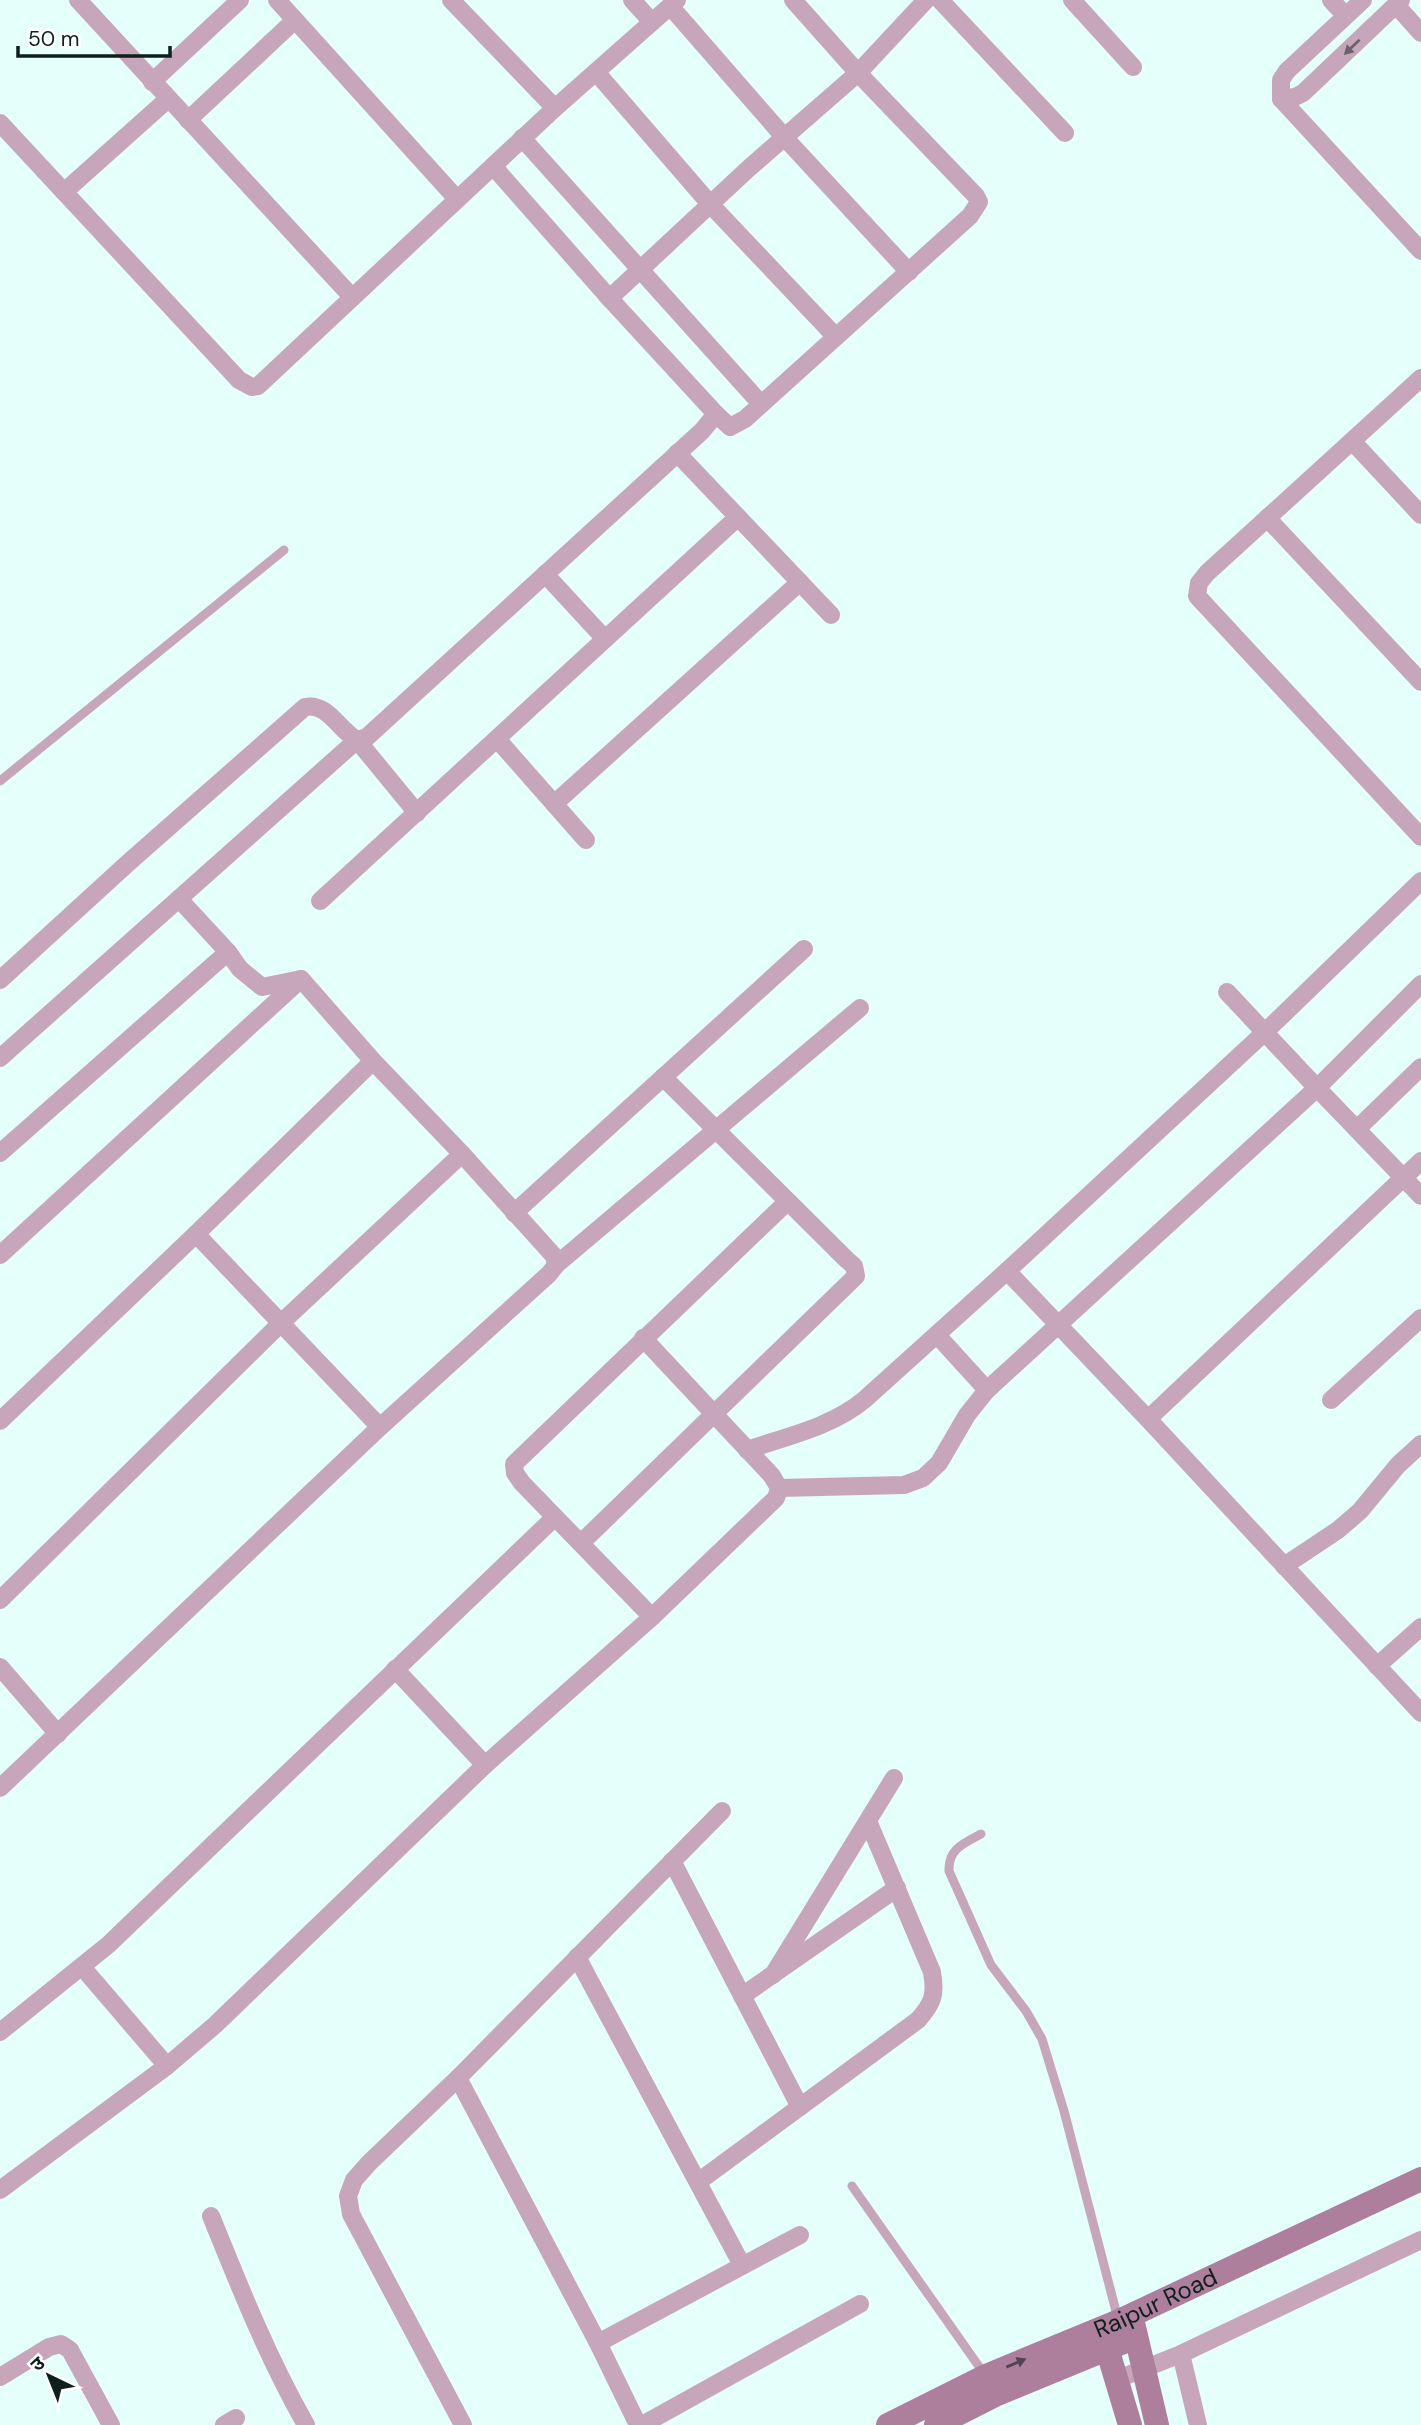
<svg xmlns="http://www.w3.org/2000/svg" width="1421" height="2425" font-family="'DM Sans','Noto Sans Devanagari',sans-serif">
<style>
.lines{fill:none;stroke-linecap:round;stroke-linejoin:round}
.lane{stroke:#c7a6bb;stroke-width:9}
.street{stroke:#c7a6bb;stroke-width:18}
.secondary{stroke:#ae7e9d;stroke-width:24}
.oneway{fill:#6a626c}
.oneway2{fill:#4e4550}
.labels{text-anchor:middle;stroke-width:7;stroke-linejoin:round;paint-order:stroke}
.street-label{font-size:24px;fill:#0e1f1c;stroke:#fff}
</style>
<rect width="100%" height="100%" fill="#e5fffa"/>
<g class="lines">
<g class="lane">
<path d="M0,781L284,550"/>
<path d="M981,1834C964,1843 948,1849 949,1871L991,1965L1026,2011L1042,2039L1064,2111L1118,2319"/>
<path d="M852,2186L985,2375"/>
</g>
<g class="street">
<path d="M78,0L352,297"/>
<path d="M277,0L457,199"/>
<path d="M451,0L555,108L677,0"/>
<path d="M632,0L652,22"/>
<path d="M940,0L1065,133"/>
<path d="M1072,0L1133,67"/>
<path d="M1331,0L1345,15"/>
<path d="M1363,0L1287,71L1281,80V99L1421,251"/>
<path d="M1396,5L1421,33"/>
<path d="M670,6L785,138L909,272"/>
<path d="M596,72L710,204L836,337"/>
<path d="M152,82L240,0"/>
<path d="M1281,99L1295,97L1303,93L1401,0"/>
<path d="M188,120L295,20"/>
<path d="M0,123L239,380L252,387L258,386L555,108"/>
<path d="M522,138L761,404"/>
<path d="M493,166L611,300"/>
<path d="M64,192L168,99"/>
<path d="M1421,378L1207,573L1199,583L1197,596L1421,837"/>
<path d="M716,414L730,427L745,419L970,216L979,202L976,196L858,73L793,0"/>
<path d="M1352,441L1421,515"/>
<path d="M677,453L831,615"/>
<path d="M1267,518L1421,682"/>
<path d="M545,574L605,639"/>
<path d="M497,739L586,840"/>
<path d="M554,804L800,582"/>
<path d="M179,899L228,952"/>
<path d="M320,901L738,517"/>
<path d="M0,980L128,863L305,707C327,702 339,730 357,740L367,737L702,431L716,414L611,300L614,294L748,169L858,73L926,0"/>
<path d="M1421,984L1317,1088L1421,1196"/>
<path d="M0,1058L357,740L417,813"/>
<path d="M1357,1129L1421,1067"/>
<path d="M0,1153L228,952L240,969L262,987L301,979L373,1061L462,1154L554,1256L556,1265L549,1274L380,1427L0,1788"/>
<path d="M514,1213L804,949"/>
<path d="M196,1234L380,1427"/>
<path d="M0,1255L301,979"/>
<path d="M556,1265L860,1008"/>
<path d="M1007,1271L1148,1419L1421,1713"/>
<path d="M937,1335L987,1390"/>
<path d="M1331,1400L1421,1318"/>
<path d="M1148,1419L1421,1161"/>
<path d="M0,1421L196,1234L373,1061"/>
<path d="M747,1450C788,1436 831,1427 864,1400L1007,1271L1265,1032L1421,881"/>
<path d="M779,1488L904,1485L923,1478L939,1463L967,1415L987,1390L1317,1088L1227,992"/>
<path d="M581,1543L856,1276L854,1266L847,1260L663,1077"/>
<path d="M1284,1566L1338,1530L1360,1511L1398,1465L1421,1444"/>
<path d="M0,1600L282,1322L462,1154"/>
<path d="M652,1617L522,1483L515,1473L514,1464L787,1202"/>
<path d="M1377,1666L1421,1627"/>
<path d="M0,1667L58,1734"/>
<path d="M395,1669L485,1765"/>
<path d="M672,1861L800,2107"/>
<path d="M577,1957L742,2265"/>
<path d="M83,1968L167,2066"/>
<path d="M773,1975L894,1778"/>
<path d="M742,1996L897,1888"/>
<path d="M0,2032L108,1945L555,1517"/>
<path d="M458,2078L598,2343L638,2425"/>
<path d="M698,2182L918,2020C933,2003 936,1995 932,1972L868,1821"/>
<path d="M0,2190L167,2066L215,2025L485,1765L652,1617L776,1498L779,1488L772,1476L643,1338"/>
<path d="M211,2216C240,2288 268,2358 306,2425"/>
<path d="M598,2343L800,2235"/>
<path d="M1181,2354L1198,2425"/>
<path d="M0,2377L49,2347L61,2344L70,2350L111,2425"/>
<path d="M1118,2379L1181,2354L1421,2240"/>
<path d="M224,2425L236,2418"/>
<path d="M463,2425L351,2214L348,2196L354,2180L369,2163L458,2078L722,1811"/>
<path d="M642,2425L860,2304"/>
</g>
<g class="secondary">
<path d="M1133,2323L1157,2425"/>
<path d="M1103,2335L1130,2425"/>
<path id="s1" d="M888,2425L986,2376L1119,2321L1421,2179"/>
<path d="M936,2425L995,2395L1136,2337"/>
</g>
</g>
<defs><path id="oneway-solid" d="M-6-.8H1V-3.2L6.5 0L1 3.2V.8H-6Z" transform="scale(1.75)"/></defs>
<use class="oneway" href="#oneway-solid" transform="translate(1352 47) rotate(136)"/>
<use class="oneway2" href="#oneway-solid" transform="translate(1016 2363) rotate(-23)"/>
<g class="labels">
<g class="street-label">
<text dy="8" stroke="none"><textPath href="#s1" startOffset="294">Raipur Road</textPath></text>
</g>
</g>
<g transform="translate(49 2376) rotate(317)" stroke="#ffffff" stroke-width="5" paint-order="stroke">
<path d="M0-5L12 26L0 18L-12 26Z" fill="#0e1f1c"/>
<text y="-10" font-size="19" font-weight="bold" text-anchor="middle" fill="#0e1f1c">उ</text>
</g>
<path d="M18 46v10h152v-10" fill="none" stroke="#0e1f1c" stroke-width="3.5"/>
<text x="28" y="46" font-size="21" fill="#0e1f1c" stroke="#ffffff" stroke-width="5" paint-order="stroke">50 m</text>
</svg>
